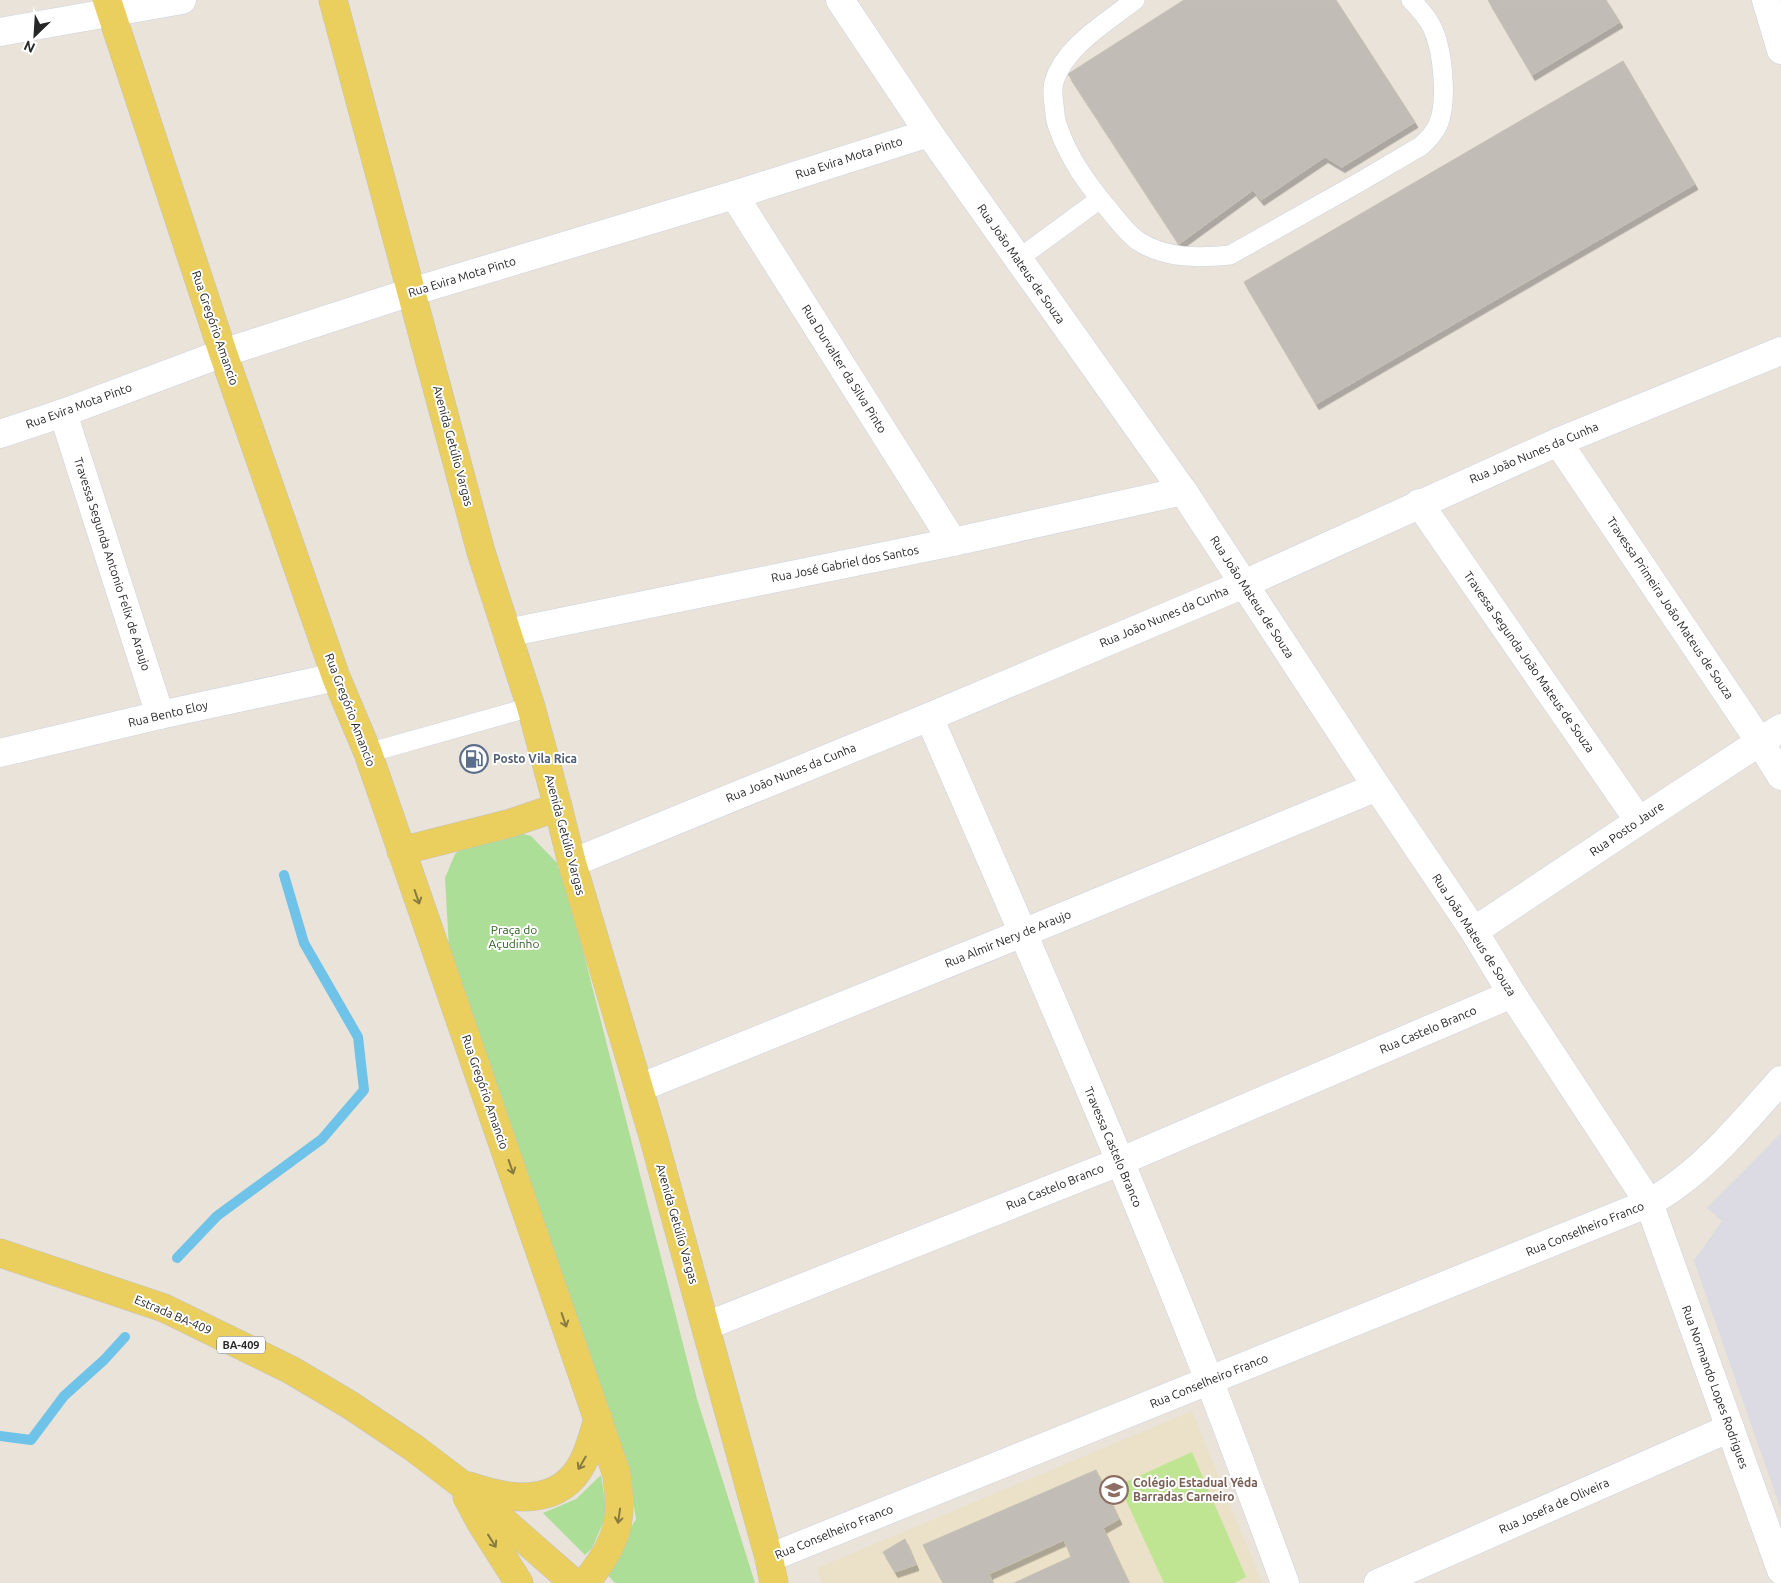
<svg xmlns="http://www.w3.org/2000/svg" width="1781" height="1583" font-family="Ubuntu,sans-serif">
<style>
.industrial{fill:#dcdae2}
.education{fill:#ebe1c8}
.green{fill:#acde97}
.pitch{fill:#bfe593}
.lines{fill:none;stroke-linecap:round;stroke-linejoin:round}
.stream{stroke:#6fc3e8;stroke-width:10}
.building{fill:#c1bdb6;stroke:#c4bfb3;filter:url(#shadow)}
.lane-casing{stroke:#ced1e0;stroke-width:20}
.street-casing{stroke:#ced1e0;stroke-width:29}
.primary-casing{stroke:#c3c3c3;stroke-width:29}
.lane{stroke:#fff;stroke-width:19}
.street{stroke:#fff;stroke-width:28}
.primary{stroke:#eacf5e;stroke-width:28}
.oneway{stroke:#887b42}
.labels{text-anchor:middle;stroke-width:4;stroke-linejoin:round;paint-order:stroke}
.shield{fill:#fff;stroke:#686868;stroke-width:1}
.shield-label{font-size:11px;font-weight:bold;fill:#272727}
.street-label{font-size:12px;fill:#272727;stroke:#fff}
.service-label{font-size:12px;font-weight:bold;fill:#4e5e75;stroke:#fff;text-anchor:start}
.park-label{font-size:12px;fill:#275f1c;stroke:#fff}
.education-label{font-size:12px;font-weight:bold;fill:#785e54;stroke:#fff;text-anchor:start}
</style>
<defs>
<filter id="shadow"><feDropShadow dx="3" dy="5.5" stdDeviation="0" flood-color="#0004"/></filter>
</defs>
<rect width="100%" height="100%" fill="#e9e3d9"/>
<path class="industrial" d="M1781,1133V1510L1694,1261L1722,1221L1707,1208Z"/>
<path class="education" d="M1192,1411L1262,1583H821L817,1568Z"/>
<g class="green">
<path d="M504,829L531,836L562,868L697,1399L755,1583H615L605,1572L636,1519L631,1490L449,948L445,878L455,854L479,833Z"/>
<path d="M601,1475L607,1514L592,1548L585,1555L543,1513L576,1499Z"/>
</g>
<path class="pitch" d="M1192,1452L1246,1577L1234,1583H1164L1119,1485Z"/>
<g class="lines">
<g class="stream">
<path d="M177,1258L217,1216L322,1139L364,1090L358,1037L304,943L284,875"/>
<path d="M0,1436L31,1440L64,1396L104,1360L125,1337"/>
</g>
</g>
<g class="building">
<path d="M1184,0H1336L1415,122L1342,167L1325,157L1261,200L1253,190L1179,244L1068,74Z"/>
<path d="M1488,0H1606L1620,22L1532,75Z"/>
<path d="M1623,61L1695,184L1316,404L1244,282Z"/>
<path d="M1096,1470L1119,1519L1103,1528L1129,1583H1014L1071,1557L1064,1540L989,1574L993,1583H943L923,1545Z"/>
<path d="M905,1539L916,1565L895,1572L883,1552Z"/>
</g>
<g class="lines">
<defs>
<g id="lane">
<path d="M1135,0C1107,22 1064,47 1054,82C1052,89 1053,98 1054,105C1055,112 1055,121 1058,127C1069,159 1088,185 1110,211C1118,221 1127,233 1138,241C1166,259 1199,258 1230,255L1358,183L1421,146C1428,140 1434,133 1438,125C1448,101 1443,50 1432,27C1427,17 1419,8 1411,0"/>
<path d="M1018,259L1100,199"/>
<path d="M368,753L531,707"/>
</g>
<g id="street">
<path d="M840,0L929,133L1183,491L1377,787L1474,931L1512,994L1649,1203L1781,1570"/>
<path d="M1766,0L1781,50"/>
<path d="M0,32L182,0"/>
<path d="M734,195L953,542"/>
<path d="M63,413L160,715"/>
<path d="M0,434L63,413L223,353L411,292L734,195L929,133"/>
<path d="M1558,442L1760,742L1781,776"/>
<path d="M1419,503L1639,821"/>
<path d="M507,633L953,542L1183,491"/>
<path d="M929,717C1025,937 1121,1157 1209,1380C1235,1447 1260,1515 1285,1583"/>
<path d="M0,753L160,715L336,677"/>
<path d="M572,863L929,717L1244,584L1558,442L1781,351"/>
<path d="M1474,931L1639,821L1781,728"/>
<path d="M639,1088L1023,933L1377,787"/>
<path d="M706,1326L1119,1162L1512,994"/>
<path d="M769,1558L1649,1203C1659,1197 1669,1191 1678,1184C1717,1155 1749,1116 1781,1080"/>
<path d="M1378,1583L1730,1428"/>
</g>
<g id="primary">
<path d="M107,0L223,353L336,677L368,753L616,1472C625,1522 616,1545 585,1583"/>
<path d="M333,0L481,552L531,707L558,807L572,863L653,1136L769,1558L774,1583"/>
<path d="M401,851L511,823L558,807"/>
<path d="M0,1253L164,1308L291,1370L350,1405L414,1448L460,1483L574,1583"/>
<path d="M469,1486C509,1500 560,1508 583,1462C590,1448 594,1433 598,1418"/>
<path d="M467,1497L481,1523L519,1583"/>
</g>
</defs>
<use href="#lane" class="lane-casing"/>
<use href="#street" class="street-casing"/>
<use href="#primary" class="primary-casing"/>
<use href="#lane" class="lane"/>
<use href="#street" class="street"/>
<use href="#primary" class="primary"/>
</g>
<defs><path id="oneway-shaft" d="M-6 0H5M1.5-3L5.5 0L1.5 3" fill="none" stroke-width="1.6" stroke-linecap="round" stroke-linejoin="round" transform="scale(1.25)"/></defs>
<g class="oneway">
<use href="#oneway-shaft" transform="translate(417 897) rotate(71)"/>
<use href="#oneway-shaft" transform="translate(511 1167) rotate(71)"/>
<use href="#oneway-shaft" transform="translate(564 1320) rotate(71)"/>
<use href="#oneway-shaft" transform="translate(582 1463) rotate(120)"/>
<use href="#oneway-shaft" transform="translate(619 1516) rotate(98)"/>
<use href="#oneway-shaft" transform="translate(492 1541) rotate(58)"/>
</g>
<defs>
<symbol id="fuel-ring" viewBox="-11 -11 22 22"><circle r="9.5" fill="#fff" stroke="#5c6f8a" stroke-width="1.5"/><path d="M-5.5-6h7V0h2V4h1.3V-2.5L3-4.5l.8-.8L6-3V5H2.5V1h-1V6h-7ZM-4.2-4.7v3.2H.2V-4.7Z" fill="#5c6f8a"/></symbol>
<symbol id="school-ring" viewBox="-11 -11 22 22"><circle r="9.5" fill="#fff" stroke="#8d6e63" stroke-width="1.5"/><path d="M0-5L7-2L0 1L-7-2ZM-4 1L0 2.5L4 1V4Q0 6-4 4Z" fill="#8d6e63"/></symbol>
</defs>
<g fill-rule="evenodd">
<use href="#fuel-ring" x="458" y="743" width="32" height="32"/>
<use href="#school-ring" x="1098" y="1474" width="32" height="32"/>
</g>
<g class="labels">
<rect class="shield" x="217" y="1336.5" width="48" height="17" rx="4"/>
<g class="shield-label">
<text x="241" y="1349">BA-409</text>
</g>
<g class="street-label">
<text transform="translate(849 158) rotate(-18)" y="4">Rua Evira Mota Pinto</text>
<text transform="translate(1021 264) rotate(55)" y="4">Rua João Mateus de Souza</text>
<text transform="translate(462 277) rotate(-17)" y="4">Rua Evira Mota Pinto</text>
<text transform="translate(215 328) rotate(71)" y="4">Rua Gregório Amancio</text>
<text transform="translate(844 369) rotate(58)" y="4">Rua Durvalter da Silva Pinto</text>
<text transform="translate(79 406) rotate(-20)" y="4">Rua Evira Mota Pinto</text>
<text transform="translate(453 446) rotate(75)" y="4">Avenida Getúlio Vargas</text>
<text transform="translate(1534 453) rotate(-23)" y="4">Rua João Nunes da Cunha</text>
<text transform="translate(112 564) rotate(72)" y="4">Travessa Segunda Antonio Felix de Araujo</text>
<text transform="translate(845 564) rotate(-11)" y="4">Rua José Gabriel dos Santos</text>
<text transform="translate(1252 597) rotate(57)" y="4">Rua João Mateus de Souza</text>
<text transform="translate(1670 608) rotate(56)" y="4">Travessa Primeira João Mateus de Souza</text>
<text transform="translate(1164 617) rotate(-23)" y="4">Rua João Nunes da Cunha</text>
<text transform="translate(1529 662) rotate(55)" y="4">Travessa Segunda João Mateus de Souza</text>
<text transform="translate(350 710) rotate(69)" y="4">Rua Gregório Amancio</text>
<text transform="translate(168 714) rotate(-13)" y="4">Rua Bento Eloy</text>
<text transform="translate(791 773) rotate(-22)" y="4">Rua João Nunes da Cunha</text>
<text transform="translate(1627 829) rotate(-34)" y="4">Rua Posto Jaure</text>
<text transform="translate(565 835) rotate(75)" y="4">Avenida Getúlio Vargas</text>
<text transform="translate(1474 935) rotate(57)" y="4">Rua João Mateus de Souza</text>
<text transform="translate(1008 939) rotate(-22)" y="4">Rua Almir Nery de Araujo</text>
<text transform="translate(1428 1030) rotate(-23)" y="4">Rua Castelo Branco</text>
<text transform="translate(485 1092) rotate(71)" y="4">Rua Gregório Amancio</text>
<text transform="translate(1113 1147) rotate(67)" y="4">Travessa Castelo Branco</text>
<text transform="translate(1055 1187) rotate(-22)" y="4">Rua Castelo Branco</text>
<text transform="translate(677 1224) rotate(74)" y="4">Avenida Getúlio Vargas</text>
<text transform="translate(1585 1229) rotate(-22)" y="4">Rua Conselheiro Franco</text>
<text transform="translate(173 1315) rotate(23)" y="4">Estrada BA-409</text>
<text transform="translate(1209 1381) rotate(-22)" y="4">Rua Conselheiro Franco</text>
<text transform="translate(1715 1387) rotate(70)" y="4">Rua Normando Lopes Rodrigues</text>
<text transform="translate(1554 1506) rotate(-24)" y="4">Rua Josefa de Oliveira</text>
<text transform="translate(834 1532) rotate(-22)" y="4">Rua Conselheiro Franco</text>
</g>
<g class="service-label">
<text x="493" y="763">Posto Vila Rica</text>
</g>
<g class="park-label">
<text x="514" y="934">Praça do<tspan x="514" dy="14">Açudinho</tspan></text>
</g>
<g class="education-label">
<text x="1133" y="1487">Colégio Estadual Yêda<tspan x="1133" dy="14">Barradas Carneiro</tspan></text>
</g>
</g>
<g transform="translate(35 35) rotate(205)" stroke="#ffffff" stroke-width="4" paint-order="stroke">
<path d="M0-4L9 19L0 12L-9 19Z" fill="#272727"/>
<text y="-8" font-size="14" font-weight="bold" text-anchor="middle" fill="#272727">N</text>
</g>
</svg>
